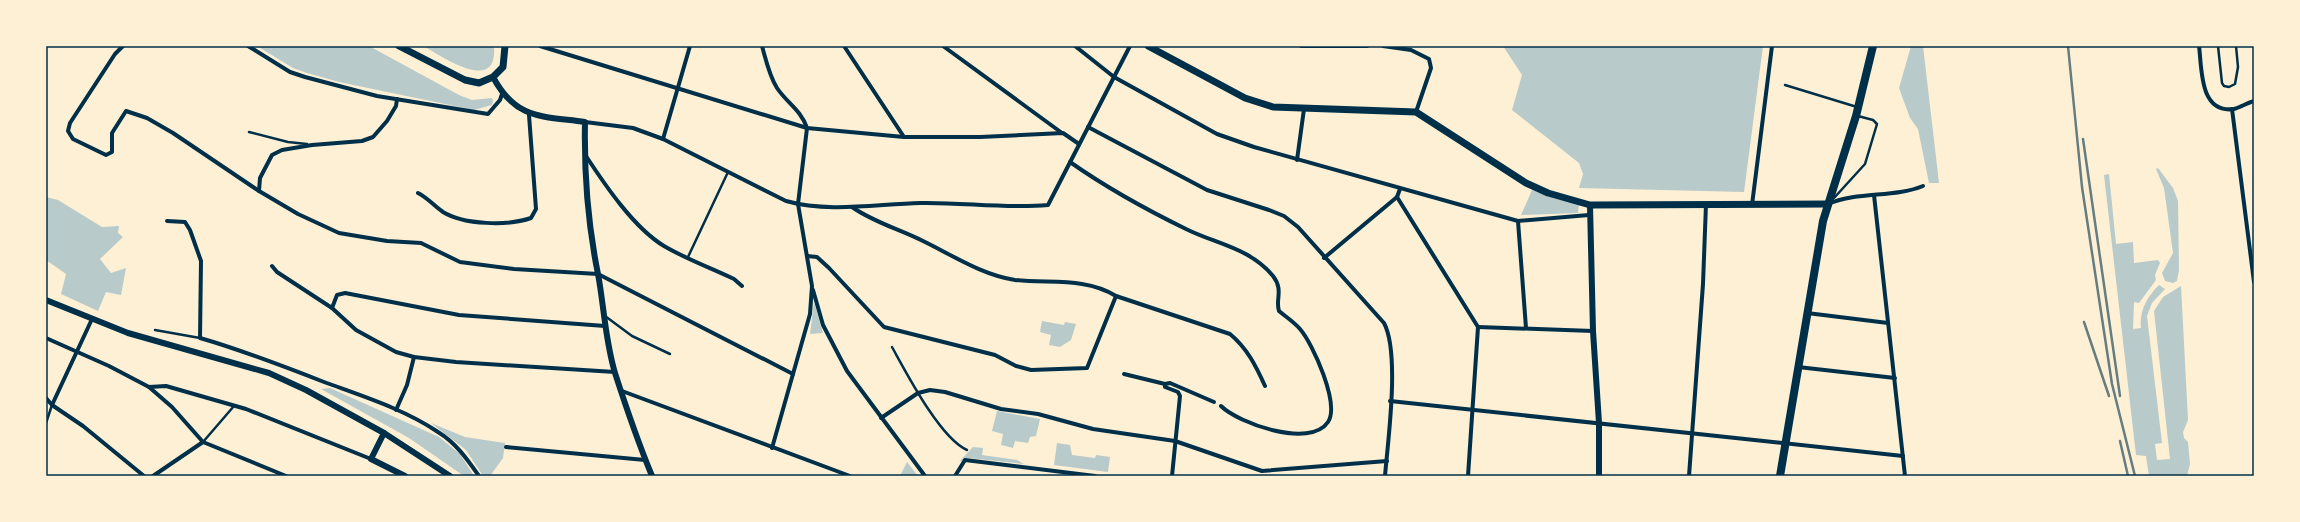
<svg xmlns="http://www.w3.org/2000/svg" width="2300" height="522" font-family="Montserrat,sans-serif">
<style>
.green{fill:#b9caca}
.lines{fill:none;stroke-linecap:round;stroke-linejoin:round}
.service{stroke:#003049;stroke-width:2.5}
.minor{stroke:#003049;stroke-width:4}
.tertiary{stroke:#003049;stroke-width:6}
.secondary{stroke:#003049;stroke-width:7}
.primary{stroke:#003049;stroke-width:8}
.rail{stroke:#657d81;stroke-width:2.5}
.neatline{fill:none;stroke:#003049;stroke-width:1.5}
</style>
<rect width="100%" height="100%" fill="#fdf0d5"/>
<g class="green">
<path d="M257,46H369L459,95L472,100L492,98L493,101L492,105L474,110L339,82L307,73L293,68Z"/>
<path d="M423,46H494C498,96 442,56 423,46Z"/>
<path d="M1503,46H1763L1744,192L1579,188L1583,174L1579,163L1512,110L1522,75Z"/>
<path d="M1911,46H1923L1939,183H1929L1918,129L1910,118L1899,88Z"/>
<path d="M2158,168L2173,188L2178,201L2179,270L2177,281L2173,283L2165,281L2162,273L2173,253L2164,188L2156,169Z"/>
<path d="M2109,174L2116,244L2133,242L2134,263L2158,260L2160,263L2155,275L2156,280L2139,303L2134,302L2133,329L2141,328C2139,311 2147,297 2159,285L2165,289L2152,303L2147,316L2162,443L2155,444L2157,460L2170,459L2154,311L2163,297L2181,286L2188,420L2183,432L2184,438L2188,442L2190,464L2187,476H2149L2146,456L2136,455L2104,175Z"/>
<path d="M1532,190L1553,198L1579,204L1578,213L1521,215Z"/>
<path d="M46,197L58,200L102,227L119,226L118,233L123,237L100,259L111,273L126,268L121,295L106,292L98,311L61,294L66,274L46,260Z"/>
<path d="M814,302L823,333L810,334Z"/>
<path d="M1042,321L1064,325L1065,322L1076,324L1071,340L1060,347L1049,345L1051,335L1040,332Z"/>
<path d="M330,388L439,437L460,454L474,476H464L409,438L321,389Z"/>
<path d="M997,411L1040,419L1036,436L1030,437L1028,443L1015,441L1013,448L1001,445L1003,434L992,431Z"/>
<path d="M431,423L465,437L505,443L503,458L490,476H483L466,450Z"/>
<path d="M1057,443L1070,445L1072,455L1095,458L1096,455L1110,457L1108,472L1054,465Z"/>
<path d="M973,447L983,448L982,455L1017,460L1024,464L968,458L959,462Z"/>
<path d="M907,462L918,476H900Z"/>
</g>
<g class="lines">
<g class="service">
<path d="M2218,46L2222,83L2224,86L2229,87L2235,84L2238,67L2236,46"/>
<path d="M1785,85L1857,107"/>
<path d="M249,132L288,142L307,144"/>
<path d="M1834,198L1865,164L1877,124L1873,120L1858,116"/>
<path d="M688,257L728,172"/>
<path d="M605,316L632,336L670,354"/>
<path d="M155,330L200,338"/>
<path d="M892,347C907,374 940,438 967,450"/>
<path d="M46,423L52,405"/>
<path d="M203,442L234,406"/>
</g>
<g class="minor">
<path d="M123,46L115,54L70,123L68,131L73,139L106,155L112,152V133L126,111L147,118L173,133L259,191L298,214L339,233L387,241L421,243L460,262L514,269L598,274L793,374"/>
<path d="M248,46L290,72L305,77L377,96L488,114L500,100L502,94"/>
<path d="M540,46L807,128L904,137H980L1063,133L1079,144"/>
<path d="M762,46C766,60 769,75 777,88C787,103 801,110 807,128L798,204L812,286L810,314L772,448"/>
<path d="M844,46L904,137"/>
<path d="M943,46L1062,133"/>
<path d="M1075,46L1114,77L1217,134L1254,147L1518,221L1589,215"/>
<path d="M1301,46H1367"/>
<path d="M1383,46L1411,50L1429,59L1431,68L1416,112"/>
<path d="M2199,46C2202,68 2199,114 2234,109C2241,107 2247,103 2254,101"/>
<path d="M2232,109L2254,282"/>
<path d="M585,122L633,128L663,139L786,201C829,213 876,204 920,203C963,202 1003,209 1048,205L1130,46"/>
<path d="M1088,127L1207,190L1269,210L1284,216L1298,227L1384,323C1400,353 1388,440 1385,476"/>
<path d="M663,139L690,46"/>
<path d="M586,156C605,185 634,228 664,246C686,259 711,268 734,279L742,286"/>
<path d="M1297,160L1304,109"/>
<path d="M1070,162C1107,188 1145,209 1186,229C1216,244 1250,248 1273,276C1284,290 1275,300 1279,311C1286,317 1294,322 1300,329C1313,344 1340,404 1328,422C1310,449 1238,423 1221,406"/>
<path d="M259,191L260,178L272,155L282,150L312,145L362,141L373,137L387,121L396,106L397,99"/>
<path d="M418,193C428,198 434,206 443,212C464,225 508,226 531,218L536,209L529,115"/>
<path d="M1874,195L1905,476"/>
<path d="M1397,197L1478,327L1468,476"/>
<path d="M1828,204C1859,191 1893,198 1923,186"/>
<path d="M1752,205L1772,46"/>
<path d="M852,207C873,222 899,229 923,241C952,255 982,275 1015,280C1050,284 1085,277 1116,296L1230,334C1247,348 1256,366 1265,386"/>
<path d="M167,221L185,222L190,230L201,261L200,338C242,350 283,366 324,382C362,396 404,409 438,432C456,443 467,459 479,476"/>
<path d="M1518,221L1526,328"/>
<path d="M807,256L817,257L829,268L884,327L995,355L1016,366L1031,370L1087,368L1116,296"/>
<path d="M1324,258L1397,197L1400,189"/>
<path d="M272,266L277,272L332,308L356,330L396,352L414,357L456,362L615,372"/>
<path d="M813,290L823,325L847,371L925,476"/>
<path d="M332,308L337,295L345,293L459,315L605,326"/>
<path d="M1807,313L1888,323"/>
<path d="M1478,327L1593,331"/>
<path d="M46,338L109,366L149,387L172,407L203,442L286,476"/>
<path d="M1798,367L1895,378"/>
<path d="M1124,374L1165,384"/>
<path d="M149,387L166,386L246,409L371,459"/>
<path d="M622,391L850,476"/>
<path d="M46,398L52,405L83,426L144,476"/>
<path d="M1390,401L1903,456"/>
<path d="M52,405L92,319"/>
<path d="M396,410L407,385L414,357"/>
<path d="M881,418L918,393L930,390L945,392L1001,409L1038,414L1093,429L1175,441L1262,471L1387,461"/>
<path d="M506,447L645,460"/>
<path d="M153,476L203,442"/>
<path d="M955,476L965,460L1095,476"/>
<path d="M1172,476L1180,396L1178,392L1165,387V384L1170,383L1214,402"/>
<path d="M1689,476L1703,284L1706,204"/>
</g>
<g class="tertiary">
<path d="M493,77C516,120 542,116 585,122C584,172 588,225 598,274C604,306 605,340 615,373C626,407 638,442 652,476"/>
<path d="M1590,205L1593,331L1599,423V476"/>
<path d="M46,300L128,333L269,373L306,390L384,433L450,476"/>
<path d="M384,433L371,459L405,476"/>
</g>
<g class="secondary">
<path d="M399,46L465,80L479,83L493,77L503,67L505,46"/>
<path d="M1148,46L1245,98L1273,107L1416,112L1526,183L1548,193L1590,205L1828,204"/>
</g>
<path class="primary" d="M1780,476L1823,221L1856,116L1873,46"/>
<g class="rail">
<path d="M2068,46L2082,187L2112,384L2135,476"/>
<path d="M2083,139L2120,396"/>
<path d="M2084,322L2109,396"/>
<path d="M2120,441L2128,476"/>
</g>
</g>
<rect width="2300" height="522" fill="none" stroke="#fdf0d5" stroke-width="94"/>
<rect x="47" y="47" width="2206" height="428" class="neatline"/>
</svg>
